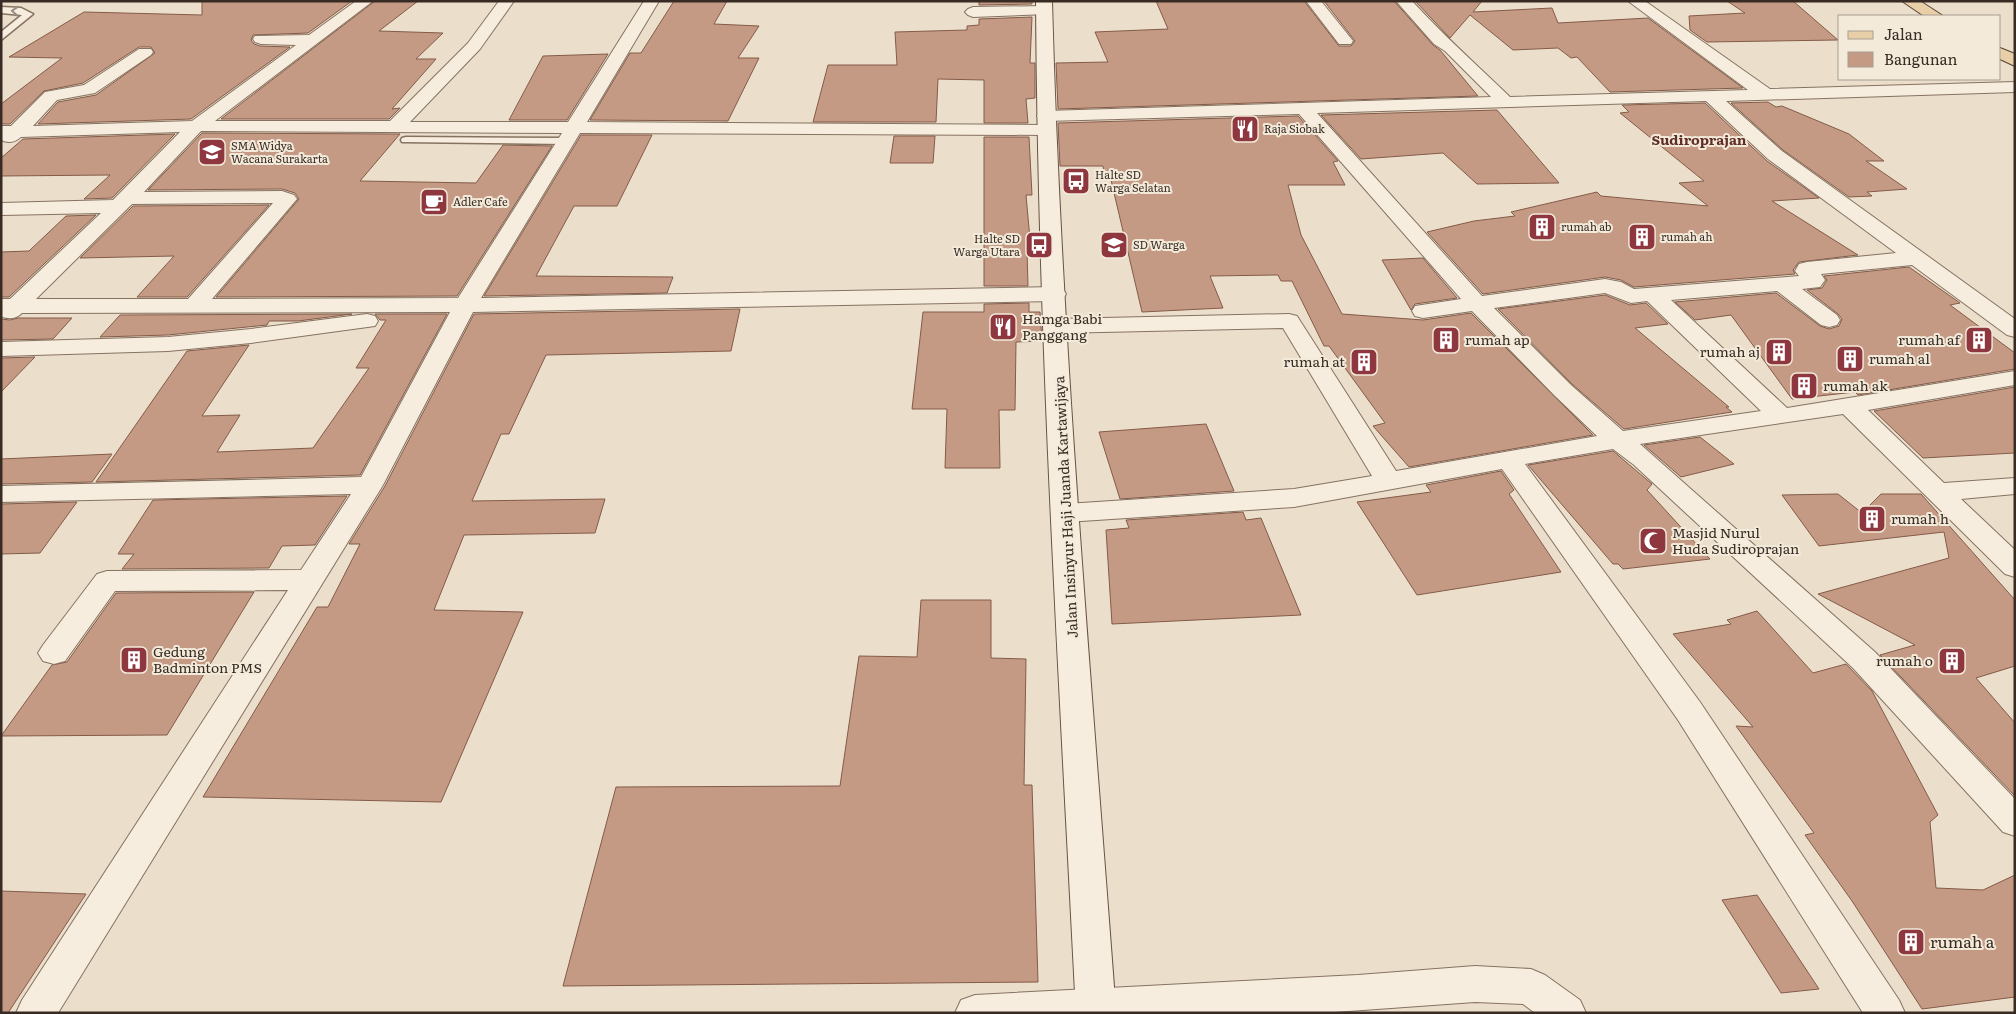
<svg xmlns="http://www.w3.org/2000/svg" width="2016" height="1014" font-family="Literata,serif">
<style>
.building{fill:#c59a85;stroke:#835b49}
.lines{fill:none;stroke-linecap:round;stroke-linejoin:round}
.lane-casing{stroke:#867261;stroke-width:3}
.street-casing{stroke:#867261;stroke-width:2}
.secondary-casing{stroke:#685344;stroke-width:2}
.primary-casing{stroke:#554134;stroke-width:2}
.lane{fill:#f6edde;fill-rule:evenodd}
.street{fill:#f6edde;fill-rule:evenodd}
.secondary{fill:#f6edde;fill-rule:evenodd}
.primary{fill:#e9cfa8;fill-rule:evenodd}
.oneway{stroke:#978c80}
.labels{text-anchor:middle;stroke-width:4;stroke-linejoin:round;paint-order:stroke}
.far-poi-label{font-size:11px;fill:#382b23;stroke:#f3eada;text-anchor:start}
.far-quarter-label{font-size:14px;font-weight:bold;fill:#602e26;stroke:#f3eada}
.poi-label{font-size:14px;fill:#382b23;stroke:#f3eada;text-anchor:start}
.street-label{font-size:14px;fill:#382b23;stroke:#f3eada}
.near-poi-label{font-size:16px;fill:#382b23;stroke:#f3eada;text-anchor:start}
</style>
<rect width="100%" height="100%" fill="#ebdfcb"/>
<g class="building">
<path d="M202,1H352L308,33L253,35L251,40L254,44L260,46L290,47L191,119L38,124L58,102L96,95L155,53L151,47H139L83,83L44,91L10,124H1V104L62,58L9,57L84,12L202,15Z"/>
<path d="M375,1H418L379,31L443,33L416,59H436L392,109L400,108L389,119H221Z"/>
<path d="M674,1H727L714,24L759,26L738,58H759L728,121L590,120L630,53H641Z"/>
<path d="M979,1H1032V4L979,5Z"/>
<path d="M1156,1H1304L1339,46H1351L1355,41L1324,1H1394L1433,45L1440,50L1478,96L1058,109L1056,63L1108,62L1095,32L1168,29Z"/>
<path d="M1415,1H1482L1473,12L1552,8L1558,23L1648,18L1743,88L1610,92L1577,57L1571,58L1558,48L1513,50L1470,15L1450,38Z"/>
<path d="M1727,1H1793L1838,40L1707,42L1690,30L1689,16L1745,13Z"/>
<path d="M1032,17L1030,63H1035V98L1026,99L1028,123H984V80L938,79L936,122H813L828,65H897L895,32L967,30V26L979,25V19Z"/>
<path d="M608,54L567,120H509L543,56Z"/>
<path d="M1768,102L1776,107L1782,106L1849,134L1884,161H1866L1907,189L1867,192L1872,196L1849,197L1783,150L1731,103Z"/>
<path d="M1705,103L1767,161L1819,198L1772,201L1858,255L1799,262L1793,270L1795,274L1634,287L1621,280L1605,277L1483,294L1427,232L1474,221L1515,216L1511,212L1597,192L1601,196L1708,206L1679,183L1704,181L1620,113L1629,112L1622,105Z"/>
<path d="M1497,110L1559,183L1477,184L1443,153L1361,159L1321,115Z"/>
<path d="M1298,116L1338,161L1333,162L1345,185H1288L1301,235L1342,314L1423,320L1471,313L1593,435L1409,467L1373,426L1385,423L1329,346H1324L1292,281H1281L1278,275L1210,276L1223,308L1142,312L1111,180H1105L1103,166H1060L1058,123Z"/>
<path d="M202,133L400,134L360,181L476,183L503,145L552,146L457,296L216,297L299,199L295,193L282,189L148,190Z"/>
<path d="M175,134L112,198L84,199L110,175L1,176V158L23,139Z"/>
<path d="M581,135H652L617,206H574L536,276L673,277L667,293L484,296Z"/>
<path d="M894,136H935L933,163H890Z"/>
<path d="M984,137H1029L1032,195H1026L1031,250H1027L1028,286H984Z"/>
<path d="M269,205L187,297H137L174,256L80,258L133,206Z"/>
<path d="M96,215L9,297H1V252L29,251L66,216Z"/>
<path d="M1423,258L1457,298L1415,304L1411,310L1382,260Z"/>
<path d="M1909,267L1960,303L1950,305L2015,353V369L1858,395L1855,392L1792,399L1731,315L1695,320L1675,302L1776,293L1820,326L1829,329L1839,326L1842,319L1838,314L1807,290L1822,288L1827,280L1824,276Z"/>
<path d="M1605,295L1630,305L1646,303L1668,324L1635,328L1729,407H1726L1732,412L1624,429L1572,384L1498,309Z"/>
<path d="M1029,303V312H1040L1042,341L1016,342L1015,410H999L1000,468H945L947,409H912L923,312H984V304Z"/>
<path d="M740,309L731,351L546,355L509,434H501L472,501L605,499L595,533L464,535L434,610L523,612L441,802L203,797L317,607H328L360,544H349L385,486L474,314Z"/>
<path d="M352,314L298,321H269L267,325L168,335L100,337L120,315Z"/>
<path d="M375,314H447L360,475L96,482L187,351L249,345L202,416L240,415L217,452L313,448L369,368H356L386,320H380Z"/>
<path d="M18,318H72L53,339L1,340V319L10,320Z"/>
<path d="M35,357L1,392V358Z"/>
<path d="M2015,387V453L1923,458L1874,411Z"/>
<path d="M1206,424L1234,491L1120,499L1099,432Z"/>
<path d="M1700,437L1734,464L1681,477L1644,445Z"/>
<path d="M1613,451L1652,484L1647,490L1710,559L1623,569L1618,564H1613L1528,465Z"/>
<path d="M112,454L92,482L1,484V459Z"/>
<path d="M1501,471L1514,490L1509,494L1561,572L1417,595L1357,502L1431,492L1426,485Z"/>
<path d="M1838,494L1862,513L1881,494H1921L2015,600V666L1976,678L2015,723V796L1880,655L1915,645L1818,594L1949,558L1944,532L1819,546L1782,495Z"/>
<path d="M347,496L315,545L282,546L269,568L122,569L134,554H118L153,500Z"/>
<path d="M77,502L40,553L1,554V504Z"/>
<path d="M1243,512L1246,520L1261,518L1301,615L1112,624L1106,530L1129,528L1126,520Z"/>
<path d="M254,592L167,735L1,736L52,665L67,662L116,593Z"/>
<path d="M921,600H991V658L1026,659L1024,785H1032L1038,982L563,986L616,787L840,786L859,656L917,657Z"/>
<path d="M1757,611L1813,673L1846,664L1872,691L1938,815L1930,822L1936,888L1983,890L2015,875V997L1922,1009L1852,901L1805,835L1814,833L1736,726L1753,727L1673,634L1731,624L1727,620Z"/>
<path d="M1,891L86,894L8,1013H1Z"/>
<path d="M1757,895L1819,989L1781,993L1722,900Z"/>
</g>
<g class="lines">
<defs>
<g id="lane">
<path d="M1,7L21,8L33,14L1,40V32L22,15L1,13Z"/>
<path d="M406,137L566,138L571,141L566,144L402,142L401,140L402,138Z"/>
</g>
<g id="street">
<path d="M356,1H373L215,121H390L468,43L499,1H514L480,49L410,122H568L644,1H659L587,122L1046,125L1052,126L1055,130L1052,134L1046,135L580,133L481,298L1055,287L1063,289L1066,294L1063,299L1055,301L473,312L383,485L58,1013H16L22,1000L288,590L115,591L65,661L54,664L43,661L38,653L43,645L97,574L107,571L301,570L351,494L1,502V486L361,477L450,312L22,313C16,319 10,319 2,317L1,299H10L101,213L1,215V203L113,200L180,132L21,137C15,142 11,143 3,141L1,138V126H11L45,92L84,85L139,49H151L153,52L151,55L95,93L57,100L33,126L192,121L296,45L261,44L255,42L253,39L255,36L309,35ZM201,131L562,133L458,298L212,299L297,199L294,195L282,191L144,192ZM273,203L188,299H36L132,204Z"/>
<path d="M1306,1H1321L1353,41L1351,44H1339Z"/>
<path d="M1396,1H1412C1443,35 1477,65 1510,97L1748,90L1628,1H1645L1770,89L2015,82V92L1726,101L1782,151L2015,319V337L2007,335L1912,265L1821,274L1825,280L1820,287L1802,289L1837,315L1840,320L1837,325L1829,327L1821,325L1777,291L1671,300L1787,408L2015,371V385L1868,410L1944,483L2015,478V494L1961,499L2015,550V577L2005,574L1843,414L1640,444L1875,652L2015,799V836L2003,832L1853,668L1634,465L1613,449L1525,464L1700,702L1899,1000L1905,1013H1863L1678,720L1502,469L1294,507L1066,522L1056,519L1052,513L1056,507L1066,504L1294,489L1372,476L1283,328L1057,333L1049,331L1045,326L1049,321L1057,319L1289,314L1297,316L1396,471L1597,436L1554,395L1472,311L1423,318L1415,316L1412,311L1415,306L1461,299L1299,114L1046,121L1040,120L1037,116L1040,112L1046,111L1491,97L1445,51L1434,44ZM1706,101L1768,159L1896,253L1807,262L1799,264L1795,271L1799,276L1634,289L1621,282L1605,279L1482,296L1317,113ZM1605,293L1631,303L1647,301L1761,411L1623,431L1571,385L1494,308Z"/>
<path d="M1044,6L1049,8L1052,11L1049,14L973,17L968,15L965,12L968,9L973,7Z"/>
<path d="M367,314L375,316L378,321L375,326L251,343L168,351L1,356V342L168,337L251,329Z"/>
<path d="M1475,966L1531,969L1545,975L1580,1000L1586,1013H1535L1523,1004L1475,1002L1321,1013H955L961,1000L975,995L1358,975Z"/>
</g>
<path id="secondary" d="M1036,1H1052C1061,339 1091,676 1116,1013H1076C1059,676 1038,339 1036,1Z"/>
<g id="primary">
<path d="M1902,1H1920L1943,16H1924Z"/>
<path d="M2000,48L2015,54V66L2000,59Z"/>
</g>
</defs>
<use href="#lane" class="lane-casing"/>
<use href="#street" class="street-casing"/>
<use href="#secondary" class="secondary-casing"/>
<use href="#primary" class="primary-casing"/>
<use href="#lane" class="lane"/>
<use href="#street" class="street"/>
<use href="#secondary" class="secondary"/>
<use href="#primary" class="primary"/>
</g>
<defs><path id="oneway-chevron" d="M-2-3.5L2.5 0L-2 3.5" fill="none" stroke-width="1.6" stroke-linecap="round" stroke-linejoin="round" transform="scale(1.25)"/></defs>
<use class="oneway" href="#oneway-chevron" transform="translate(15 11) rotate(-176)"/>
<defs>
<symbol id="restaurant-square" viewBox="-11 -11 22 22"><rect x="-9" y="-9" width="18" height="18" rx="4" fill="#8f373f" stroke="#f3eada"/><path d="M-5-6h1v4h1v-4h1v4h1v-4h1v5L-1.5 .5V6h-2V.5L-5-1ZM5-6V6H3V1.5H1.5Q1.5-4 5-6Z" fill="#fff"/></symbol>
<symbol id="school-square" viewBox="-11 -11 22 22"><rect x="-9" y="-9" width="18" height="18" rx="4" fill="#8f373f" stroke="#f3eada"/><path d="M0-5L7-2L0 1L-7-2ZM-4 1L0 2.5L4 1V4Q0 6-4 4Z" fill="#fff"/></symbol>
<symbol id="bus-square" viewBox="-11 -11 22 22"><rect x="-9" y="-9" width="18" height="18" rx="4" fill="#8f373f" stroke="#f3eada"/><path d="M-5-6H5V4H4V6H2V4H-2V6H-4V4H-5ZM-3.5-4V0h7V-4ZM-3.5 1.2v1.5H-2V1.2ZM2 1.2v1.5H3.5V1.2Z" fill="#fff"/></symbol>
<symbol id="cafe-square" viewBox="-11 -11 22 22"><rect x="-9" y="-9" width="18" height="18" rx="4" fill="#8f373f" stroke="#f3eada"/><path d="M-5.5-4.5H6V0H3Q3 3.5 0 3.5H-2.5Q-5.5 3.5-5.5 0ZM3-3.2v2h1.7v-2ZM-6 4.5H4V6H-6Z" fill="#fff"/></symbol>
<symbol id="building-square" viewBox="-11 -11 22 22"><rect x="-9" y="-9" width="18" height="18" rx="4" fill="#8f373f" stroke="#f3eada"/><path d="M-4-6H4V6H1V3H-1V6H-4ZM-2.5-4.3h1.7v1.8h-1.7ZM.8-4.3h1.7v1.8H.8ZM-2.5-1h1.7V.8h-1.7ZM.8-1h1.7V.8H.8Z" fill="#fff"/></symbol>
<symbol id="mosque-square" viewBox="-11 -11 22 22"><rect x="-9" y="-9" width="18" height="18" rx="4" fill="#8f373f" stroke="#f3eada"/><path d="M3.5-4.9A6 6 0 1 0 3.5 4.9A5 5 0 1 1 3.5-4.9Z" fill="#fff"/></symbol>
</defs>
<g fill-rule="evenodd">
<use href="#restaurant-square" x="1229" y="113" width="32" height="32"/>
<use href="#school-square" x="196" y="136" width="32" height="32"/>
<use href="#bus-square" x="1060" y="165" width="32" height="32"/>
<use href="#cafe-square" x="418" y="186" width="32" height="32"/>
<use href="#building-square" x="1526" y="211" width="32" height="32"/>
<use href="#building-square" x="1626" y="221" width="32" height="32"/>
<use href="#bus-square" x="1023" y="229" width="32" height="32"/>
<use href="#school-square" x="1098" y="229" width="32" height="32"/>
<use href="#restaurant-square" x="987" y="311" width="32" height="32"/>
<use href="#building-square" x="1430" y="324" width="32" height="32"/>
<use href="#building-square" x="1963" y="324" width="32" height="32"/>
<use href="#building-square" x="1763" y="336" width="32" height="32"/>
<use href="#building-square" x="1834" y="343" width="32" height="32"/>
<use href="#building-square" x="1348" y="346" width="32" height="32"/>
<use href="#building-square" x="1788" y="370" width="32" height="32"/>
<use href="#building-square" x="1856" y="503" width="32" height="32"/>
<use href="#mosque-square" x="1637" y="525" width="32" height="32"/>
<use href="#building-square" x="118" y="644" width="32" height="32"/>
<use href="#building-square" x="1936" y="645" width="32" height="32"/>
<use href="#building-square" x="1895" y="926" width="32" height="32"/>
</g>
<g class="labels">
<g class="far-poi-label">
<text x="1264" y="133">Raja Siobak</text>
<text x="231" y="150">SMA Widya<tspan x="231" dy="13">Wacana Surakarta</tspan></text>
<text x="1095" y="179">Halte SD<tspan x="1095" dy="13">Warga Selatan</tspan></text>
<text x="453" y="206">Adler Cafe</text>
<text x="1561" y="231">rumah ab</text>
<text x="1661" y="241">rumah ah</text>
<text x="1020" y="243" text-anchor="end">Halte SD<tspan x="1020" dy="13">Warga Utara</tspan></text>
<text x="1133" y="249">SD Warga</text>
</g>
<g class="far-quarter-label">
<text x="1699" y="145">Sudiroprajan</text>
</g>
<g class="poi-label">
<text x="1022" y="324">Hamga Babi<tspan x="1022" dy="16">Panggang</tspan></text>
<text x="1465" y="345">rumah ap</text>
<text x="1960" y="345" text-anchor="end">rumah af</text>
<text x="1760" y="357" text-anchor="end">rumah aj</text>
<text x="1869" y="364">rumah al</text>
<text x="1345" y="367" text-anchor="end">rumah at</text>
<text x="1823" y="391">rumah ak</text>
<text x="1891" y="524">rumah h</text>
<text x="1672" y="538">Masjid Nurul<tspan x="1672" dy="16">Huda Sudiroprajan</tspan></text>
<text x="153" y="657">Gedung<tspan x="153" dy="16">Badminton PMS</tspan></text>
<text x="1933" y="666" text-anchor="end">rumah o</text>
</g>
<g class="street-label">
<text transform="translate(1066 507) rotate(-93)" y="5">Jalan Insinyur Haji Juanda Kartawijaya</text>
</g>
<g class="near-poi-label">
<text x="1930" y="948">rumah a</text>
</g>
</g>
<rect width="2016" height="1014" fill="none" stroke="#382b23" stroke-width="5"/>
<rect x="1838" y="15" width="162" height="65" fill="#f3eada" stroke="#a89e91"/>
<rect x="1848" y="31" width="25" height="8" fill="#e9cfa8" stroke="#a89e91"/>
<text x="1884" y="40" font-size="15" fill="#382b23">Jalan</text>
<rect x="1848" y="52" width="25" height="15" fill="#c59a85" stroke="#a89e91"/>
<text x="1884" y="65" font-size="15" fill="#382b23">Bangunan</text>
</svg>
